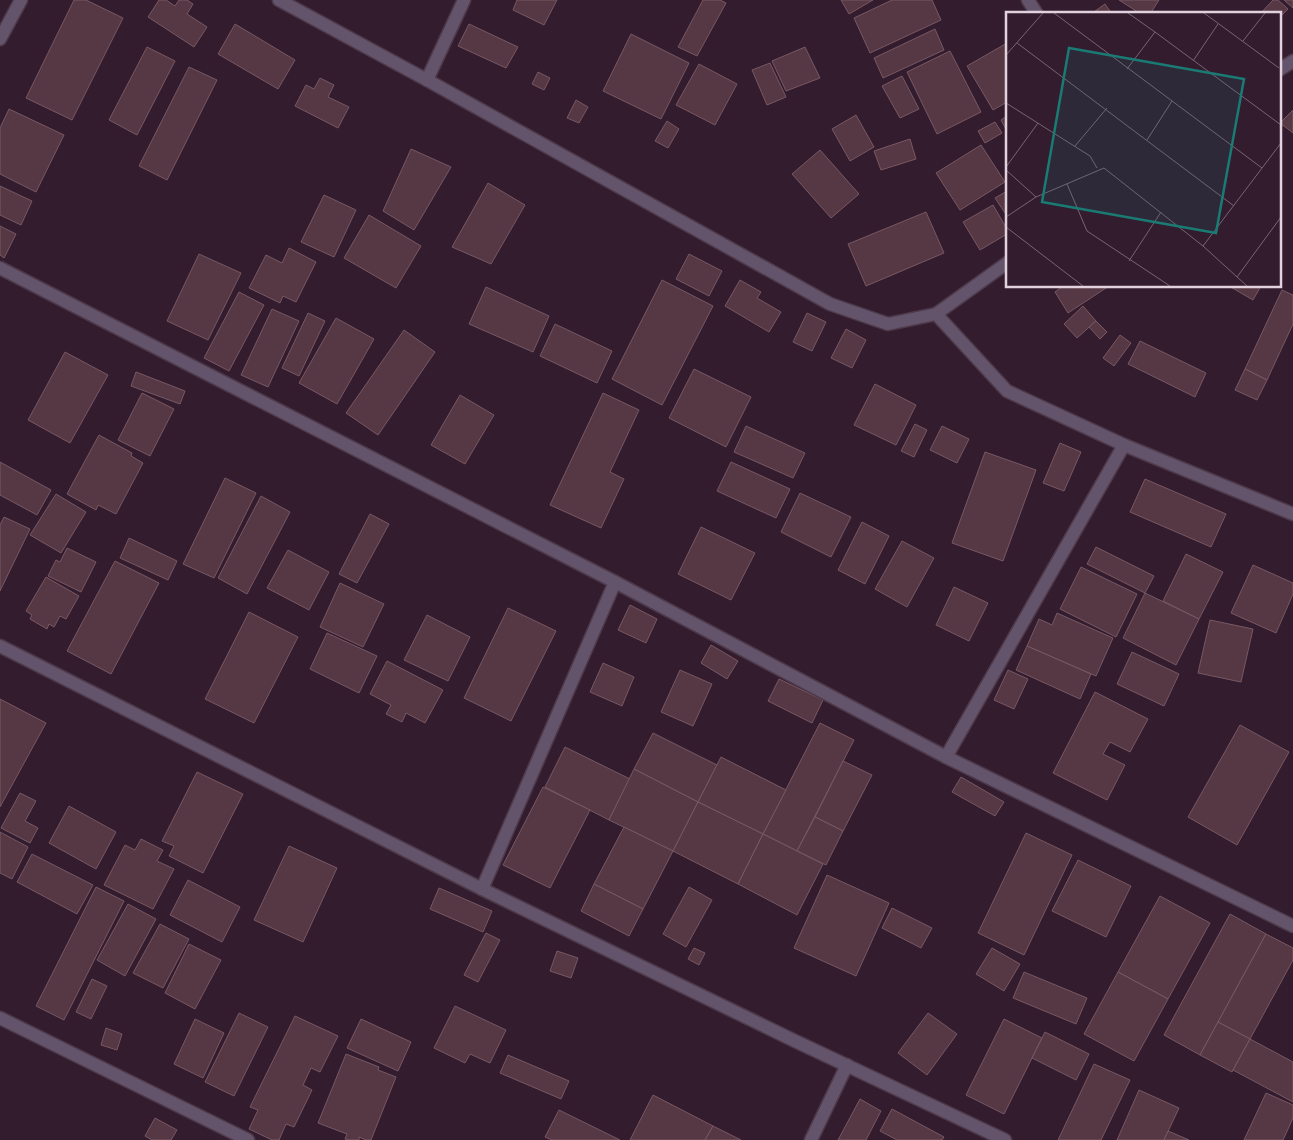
<svg xmlns="http://www.w3.org/2000/svg" width="1293" height="1140" font-family="Poppins,sans-serif">
<style>
.building{fill:#553843;stroke:#785864}
.lines{fill:none;stroke-linecap:round;stroke-linejoin:round}
.street-casing{stroke:#4e394a;stroke-width:15}
.street{stroke:#63546c;stroke-width:12}
.inset-road{fill:none;stroke:#786574;stroke-width:1}
.view{fill:#1a7b74;fill-opacity:0.15;stroke:#1a7b74;stroke-width:2.5}
.inset-edge{fill:none;stroke:#e1d2dd;stroke-width:2.5}
</style>
<rect width="100%" height="100%" fill="#321c2e"/>
<g class="building">
<path d="M74,0H86L123,18L72,120L26,98Z"/>
<path d="M159,0H166L175,6L179,0H187L193,4L187,14L207,27L194,47L148,17Z"/>
<path d="M517,0H557L544,25L513,10Z"/>
<path d="M703,0H720L726,3L697,56L678,47Z"/>
<path d="M841,0H873L849,14Z"/>
<path d="M892,0H932L941,20L870,53L854,18Z"/>
<path d="M1119,0H1159L1150,14H1141Z"/>
<path d="M1273,0H1278L1288,9L1279,18V14H1260Z"/>
<path d="M1284,0H1293V8Z"/>
<path d="M1105,4L1112,14H1091Z"/>
<path d="M235,24L295,60L278,89L218,54Z"/>
<path d="M469,24L518,47L506,68L458,46Z"/>
<path d="M935,29L944,50L883,78L874,58Z"/>
<path d="M631,34L689,63L661,119L603,91Z"/>
<path d="M1007,43V102L993,110L967,66Z"/>
<path d="M147,47L175,61L137,135L109,120Z"/>
<path d="M805,47L820,78L786,91L772,61Z"/>
<path d="M950,51L981,112L937,134L907,72Z"/>
<path d="M770,63L786,97L767,105L752,70Z"/>
<path d="M699,64L737,84L715,125L676,105Z"/>
<path d="M189,67L217,80L167,180L139,166Z"/>
<path d="M538,72L550,78L544,90L532,84Z"/>
<path d="M902,76L919,109L900,118L882,86Z"/>
<path d="M320,78L334,85L328,97L349,107L338,128L295,106L306,85L314,89Z"/>
<path d="M576,100L588,107L579,123L567,118Z"/>
<path d="M9,109L64,135L36,192L0,174V128Z"/>
<path d="M1293,110V133L1280,123Z"/>
<path d="M856,115L874,147L850,161L832,129Z"/>
<path d="M1007,116V131L1001,120Z"/>
<path d="M667,121L679,129L668,148L655,141Z"/>
<path d="M995,122L1002,133L985,143L978,131Z"/>
<path d="M910,139L916,159L881,170L874,151Z"/>
<path d="M981,145L1005,182L960,210L936,173Z"/>
<path d="M411,149L451,167L414,230L383,211Z"/>
<path d="M820,150L859,194L831,218L792,174Z"/>
<path d="M488,183L525,205L491,264L452,247Z"/>
<path d="M0,186L32,201L21,225L0,215Z"/>
<path d="M1007,191V212L1005,213L995,198Z"/>
<path d="M324,195L356,210L334,257L301,242Z"/>
<path d="M993,205L1007,229V234L980,250L963,222Z"/>
<path d="M926,212L944,253L866,286L848,244Z"/>
<path d="M369,215L421,246L396,288L344,258Z"/>
<path d="M0,226L16,234L4,258L0,255Z"/>
<path d="M289,248L316,262L296,302L283,296L280,303L249,288L266,255L282,263Z"/>
<path d="M199,254L241,273L208,340L167,321Z"/>
<path d="M689,254L722,271L709,296L676,279Z"/>
<path d="M662,280L713,306L662,405L612,379Z"/>
<path d="M740,280L761,292L757,298L781,312L769,332L725,306Z"/>
<path d="M1063,286H1109L1068,313L1055,292Z"/>
<path d="M1229,286H1261L1253,300Z"/>
<path d="M486,287L549,316L533,352L469,324Z"/>
<path d="M1282,290L1293,295V324L1267,380L1245,369Z"/>
<path d="M239,292L264,305L229,371L204,358Z"/>
<path d="M1083,306L1096,321L1077,338L1064,324Z"/>
<path d="M272,309L299,321L268,387L241,375Z"/>
<path d="M308,313L325,321L299,376L282,368Z"/>
<path d="M807,313L826,322L812,351L793,342Z"/>
<path d="M336,318L374,339L337,404L299,383Z"/>
<path d="M1096,321L1107,332L1100,339L1089,327Z"/>
<path d="M555,324L612,351L597,383L540,356Z"/>
<path d="M846,329L866,340L852,368L831,358Z"/>
<path d="M404,330L435,352L378,435L346,413Z"/>
<path d="M1120,335L1131,343L1114,366L1103,358Z"/>
<path d="M1140,341L1206,373L1195,397L1128,364Z"/>
<path d="M65,352L108,375L70,443L28,420Z"/>
<path d="M694,369L751,397L726,447L669,418Z"/>
<path d="M1245,369L1267,380L1257,400L1235,390Z"/>
<path d="M136,372L185,391L180,404L131,386Z"/>
<path d="M875,384L916,405L896,445L854,425Z"/>
<path d="M142,393L174,409L150,456L118,440Z"/>
<path d="M603,393L639,410L610,472L624,479L601,528L550,505Z"/>
<path d="M460,395L494,415L465,464L431,445Z"/>
<path d="M915,424L927,430L914,457L901,451Z"/>
<path d="M746,426L805,453L793,478L734,452Z"/>
<path d="M942,426L969,439L957,463L930,450Z"/>
<path d="M99,435L132,453L131,456L143,463L116,514L98,505L96,510L67,494Z"/>
<path d="M1060,443L1081,452L1064,491L1043,483Z"/>
<path d="M985,452L1036,470L1003,561L952,543Z"/>
<path d="M0,462L51,490L37,515L0,495Z"/>
<path d="M731,462L790,489L776,518L717,491Z"/>
<path d="M225,478L256,493L214,578L183,564Z"/>
<path d="M1145,479L1226,514L1211,547L1130,512Z"/>
<path d="M800,493L851,517L831,557L781,532Z"/>
<path d="M56,494L86,512L61,553L30,535Z"/>
<path d="M261,496L290,512L247,594L218,578Z"/>
<path d="M370,514L389,524L357,583L339,574Z"/>
<path d="M4,517L30,529L0,591V525Z"/>
<path d="M862,522L889,536L865,584L838,570Z"/>
<path d="M701,527L755,553L731,600L678,574Z"/>
<path d="M129,538L177,561L168,580L120,558Z"/>
<path d="M902,541L934,558L907,607L875,589Z"/>
<path d="M1096,547L1154,576L1145,593L1087,564Z"/>
<path d="M67,548L96,562L81,592L48,576L56,560L60,562Z"/>
<path d="M288,550L329,572L309,610L267,588Z"/>
<path d="M1186,554L1223,572L1199,619L1163,601Z"/>
<path d="M115,561L159,583L111,674L67,651Z"/>
<path d="M1253,565L1293,583V594L1276,633L1231,613Z"/>
<path d="M1081,567L1137,594L1116,637L1060,609Z"/>
<path d="M46,577L79,596L66,619L60,616L54,627L49,624L47,629L30,619L32,615L26,611Z"/>
<path d="M340,583L384,604L363,647L320,627Z"/>
<path d="M954,587L988,603L969,641L936,625Z"/>
<path d="M1145,593L1199,619L1176,665L1123,638Z"/>
<path d="M630,605L657,619L646,643L618,630Z"/>
<path d="M508,608L556,631L511,721L464,698Z"/>
<path d="M249,612L298,637L254,723L205,699Z"/>
<path d="M1057,613L1113,638L1096,676L1027,646L1039,619L1052,625Z"/>
<path d="M427,615L470,637L448,681L404,660Z"/>
<path d="M1210,620L1253,629L1241,682L1198,673Z"/>
<path d="M327,633L377,656L359,693L310,669Z"/>
<path d="M711,645L738,661L727,679L701,663Z"/>
<path d="M1027,646L1091,674L1080,699L1016,670Z"/>
<path d="M1132,652L1179,674L1164,706L1117,684Z"/>
<path d="M387,661L443,690L425,723L406,713L402,722L386,714L391,705L370,694Z"/>
<path d="M603,663L634,677L622,706L590,692Z"/>
<path d="M680,670L712,684L693,726L661,712Z"/>
<path d="M1008,670L1028,679L1014,709L994,700Z"/>
<path d="M779,679L823,700L812,723L768,701Z"/>
<path d="M1095,692L1148,719L1130,752L1110,742L1103,754L1125,765L1107,800L1053,773Z"/>
<path d="M0,699L46,723L0,807Z"/>
<path d="M820,723L854,740L797,851L763,834Z"/>
<path d="M1240,725L1289,752L1237,845L1188,817Z"/>
<path d="M653,733L717,765L698,802L634,769Z"/>
<path d="M565,747L630,779L609,820L545,787Z"/>
<path d="M721,757L786,790L763,834L698,802Z"/>
<path d="M843,761L872,775L843,831L815,817Z"/>
<path d="M634,769L698,802L673,851L609,820Z"/>
<path d="M197,772L243,794L203,873L169,856L174,846L162,841Z"/>
<path d="M961,777L1004,802L995,816L952,792Z"/>
<path d="M543,787L590,810L550,888L503,865Z"/>
<path d="M20,793L36,801L25,821L38,828L30,843L1,828Z"/>
<path d="M698,802L763,834L738,884L673,851Z"/>
<path d="M69,806L116,832L96,869L49,843Z"/>
<path d="M815,817L843,831L826,865L797,851Z"/>
<path d="M624,827L673,851L643,909L594,884Z"/>
<path d="M0,832L28,847L12,879L0,873Z"/>
<path d="M1026,833L1072,855L1024,955L978,933Z"/>
<path d="M763,834L823,864L797,915L738,884Z"/>
<path d="M141,839L163,850L157,861L174,869L153,909L104,885L125,845L135,850Z"/>
<path d="M289,846L337,868L303,942L254,920Z"/>
<path d="M32,854L93,885L77,914L17,882Z"/>
<path d="M1078,860L1131,886L1106,937L1052,911Z"/>
<path d="M827,875L889,903L856,976L794,948Z"/>
<path d="M188,880L240,907L222,942L170,915Z"/>
<path d="M594,884L643,909L629,936L581,911Z"/>
<path d="M96,887L124,901L64,1020L36,1006Z"/>
<path d="M689,887L712,900L686,947L663,934Z"/>
<path d="M439,888L492,911L483,932L430,909Z"/>
<path d="M1160,896L1210,923L1168,999L1118,972Z"/>
<path d="M128,904L156,919L125,976L97,960Z"/>
<path d="M892,908L932,928L921,948L882,928Z"/>
<path d="M1230,914L1266,934L1200,1055L1164,1035Z"/>
<path d="M160,924L189,939L163,988L133,973Z"/>
<path d="M486,933L500,940L478,982L464,975Z"/>
<path d="M1266,934L1293,948V960L1250,1039L1218,1022Z"/>
<path d="M189,944L221,960L195,1009L165,993Z"/>
<path d="M694,948L705,953L699,965L688,959Z"/>
<path d="M992,948L1020,964L1004,991L976,974Z"/>
<path d="M557,951L578,958L571,978L550,971Z"/>
<path d="M1024,972L1087,998L1076,1024L1013,998Z"/>
<path d="M1118,972L1168,999L1134,1061L1084,1034Z"/>
<path d="M92,979L107,986L91,1019L76,1012Z"/>
<path d="M455,1006L506,1030L490,1063L470,1054L465,1063L434,1048Z"/>
<path d="M239,1013L268,1027L234,1096L205,1082Z"/>
<path d="M928,1013L957,1034L927,1075L898,1053Z"/>
<path d="M295,1016L338,1036L320,1072L311,1068L303,1085L312,1090L294,1127L286,1124L279,1140H272L249,1129L258,1110L250,1107Z"/>
<path d="M195,1019L224,1033L203,1078L174,1064Z"/>
<path d="M361,1019L411,1042L398,1071L347,1048Z"/>
<path d="M1004,1019L1042,1038L1004,1114L966,1095Z"/>
<path d="M1218,1022L1250,1039L1232,1072L1200,1055Z"/>
<path d="M106,1028L122,1034L117,1050L101,1045Z"/>
<path d="M1045,1032L1089,1054L1076,1080L1032,1058Z"/>
<path d="M1250,1039L1293,1062V1102L1233,1070Z"/>
<path d="M346,1054L379,1067L378,1070L396,1077L371,1140H366L359,1137V1140H348L345,1139L347,1134L318,1123Z"/>
<path d="M508,1055L569,1081L561,1099L500,1073Z"/>
<path d="M1094,1064L1130,1080L1101,1140H1058Z"/>
<path d="M1139,1090L1179,1108L1164,1140H1117Z"/>
<path d="M1266,1093L1293,1105V1118L1283,1140H1244Z"/>
<path d="M653,1095L713,1126L705,1140H630Z"/>
<path d="M860,1099L881,1111L866,1140H838Z"/>
<path d="M892,1109L944,1137L942,1140H897L880,1131Z"/>
<path d="M559,1110L620,1140H552L545,1137Z"/>
<path d="M155,1118L177,1130L171,1140H152L145,1136Z"/>
<path d="M713,1126L741,1140H705Z"/>
<path d="M1168,1131L1189,1140H1164Z"/>
</g>
<g class="lines">
<defs>
<g id="street">
<path d="M279,0L427,80L830,304L888,324L936,314L1007,263"/>
<path d="M1028,0L1037,14"/>
<path d="M0,39L21,0"/>
<path d="M1279,70L1293,61"/>
<path d="M427,80L464,0"/>
<path d="M0,268L615,582L946,757L1293,926"/>
<path d="M936,314L1007,391L1124,445L1293,514"/>
<path d="M0,646L482,889L795,1041L1005,1140"/>
<path d="M946,757L1124,445"/>
<path d="M482,889L615,582"/>
<path d="M0,1018L248,1140"/>
<path d="M811,1140L847,1065"/>
</g>
</defs>
<use href="#street" class="street-casing"/>
<use href="#street" class="street"/>
</g>
<g transform="translate(1006 12)">
<rect width="275" height="275" fill="#321c2e"/>
<path class="inset-road" d="M48,1L256,156M198,1L273,56M149,20L275,113M237,29L259,1M11,31L228,194M0,43L37,1M187,49L212,12M121,57L149,20L122,1M0,91L84,144L91,156M141,128L166,89M69,134L101,96M0,155L32,111M0,158L30,185M61,172L81,219L164,274M0,205L30,185L98,156L197,234L241,274M0,215L77,274M197,234L275,131M123,249L155,200M231,265L275,205"/>
<path class="view" d="M63,36L238,67L210,221L36,190Z"/>
<rect width="275" height="275" class="inset-edge"/>
</g>
</svg>
